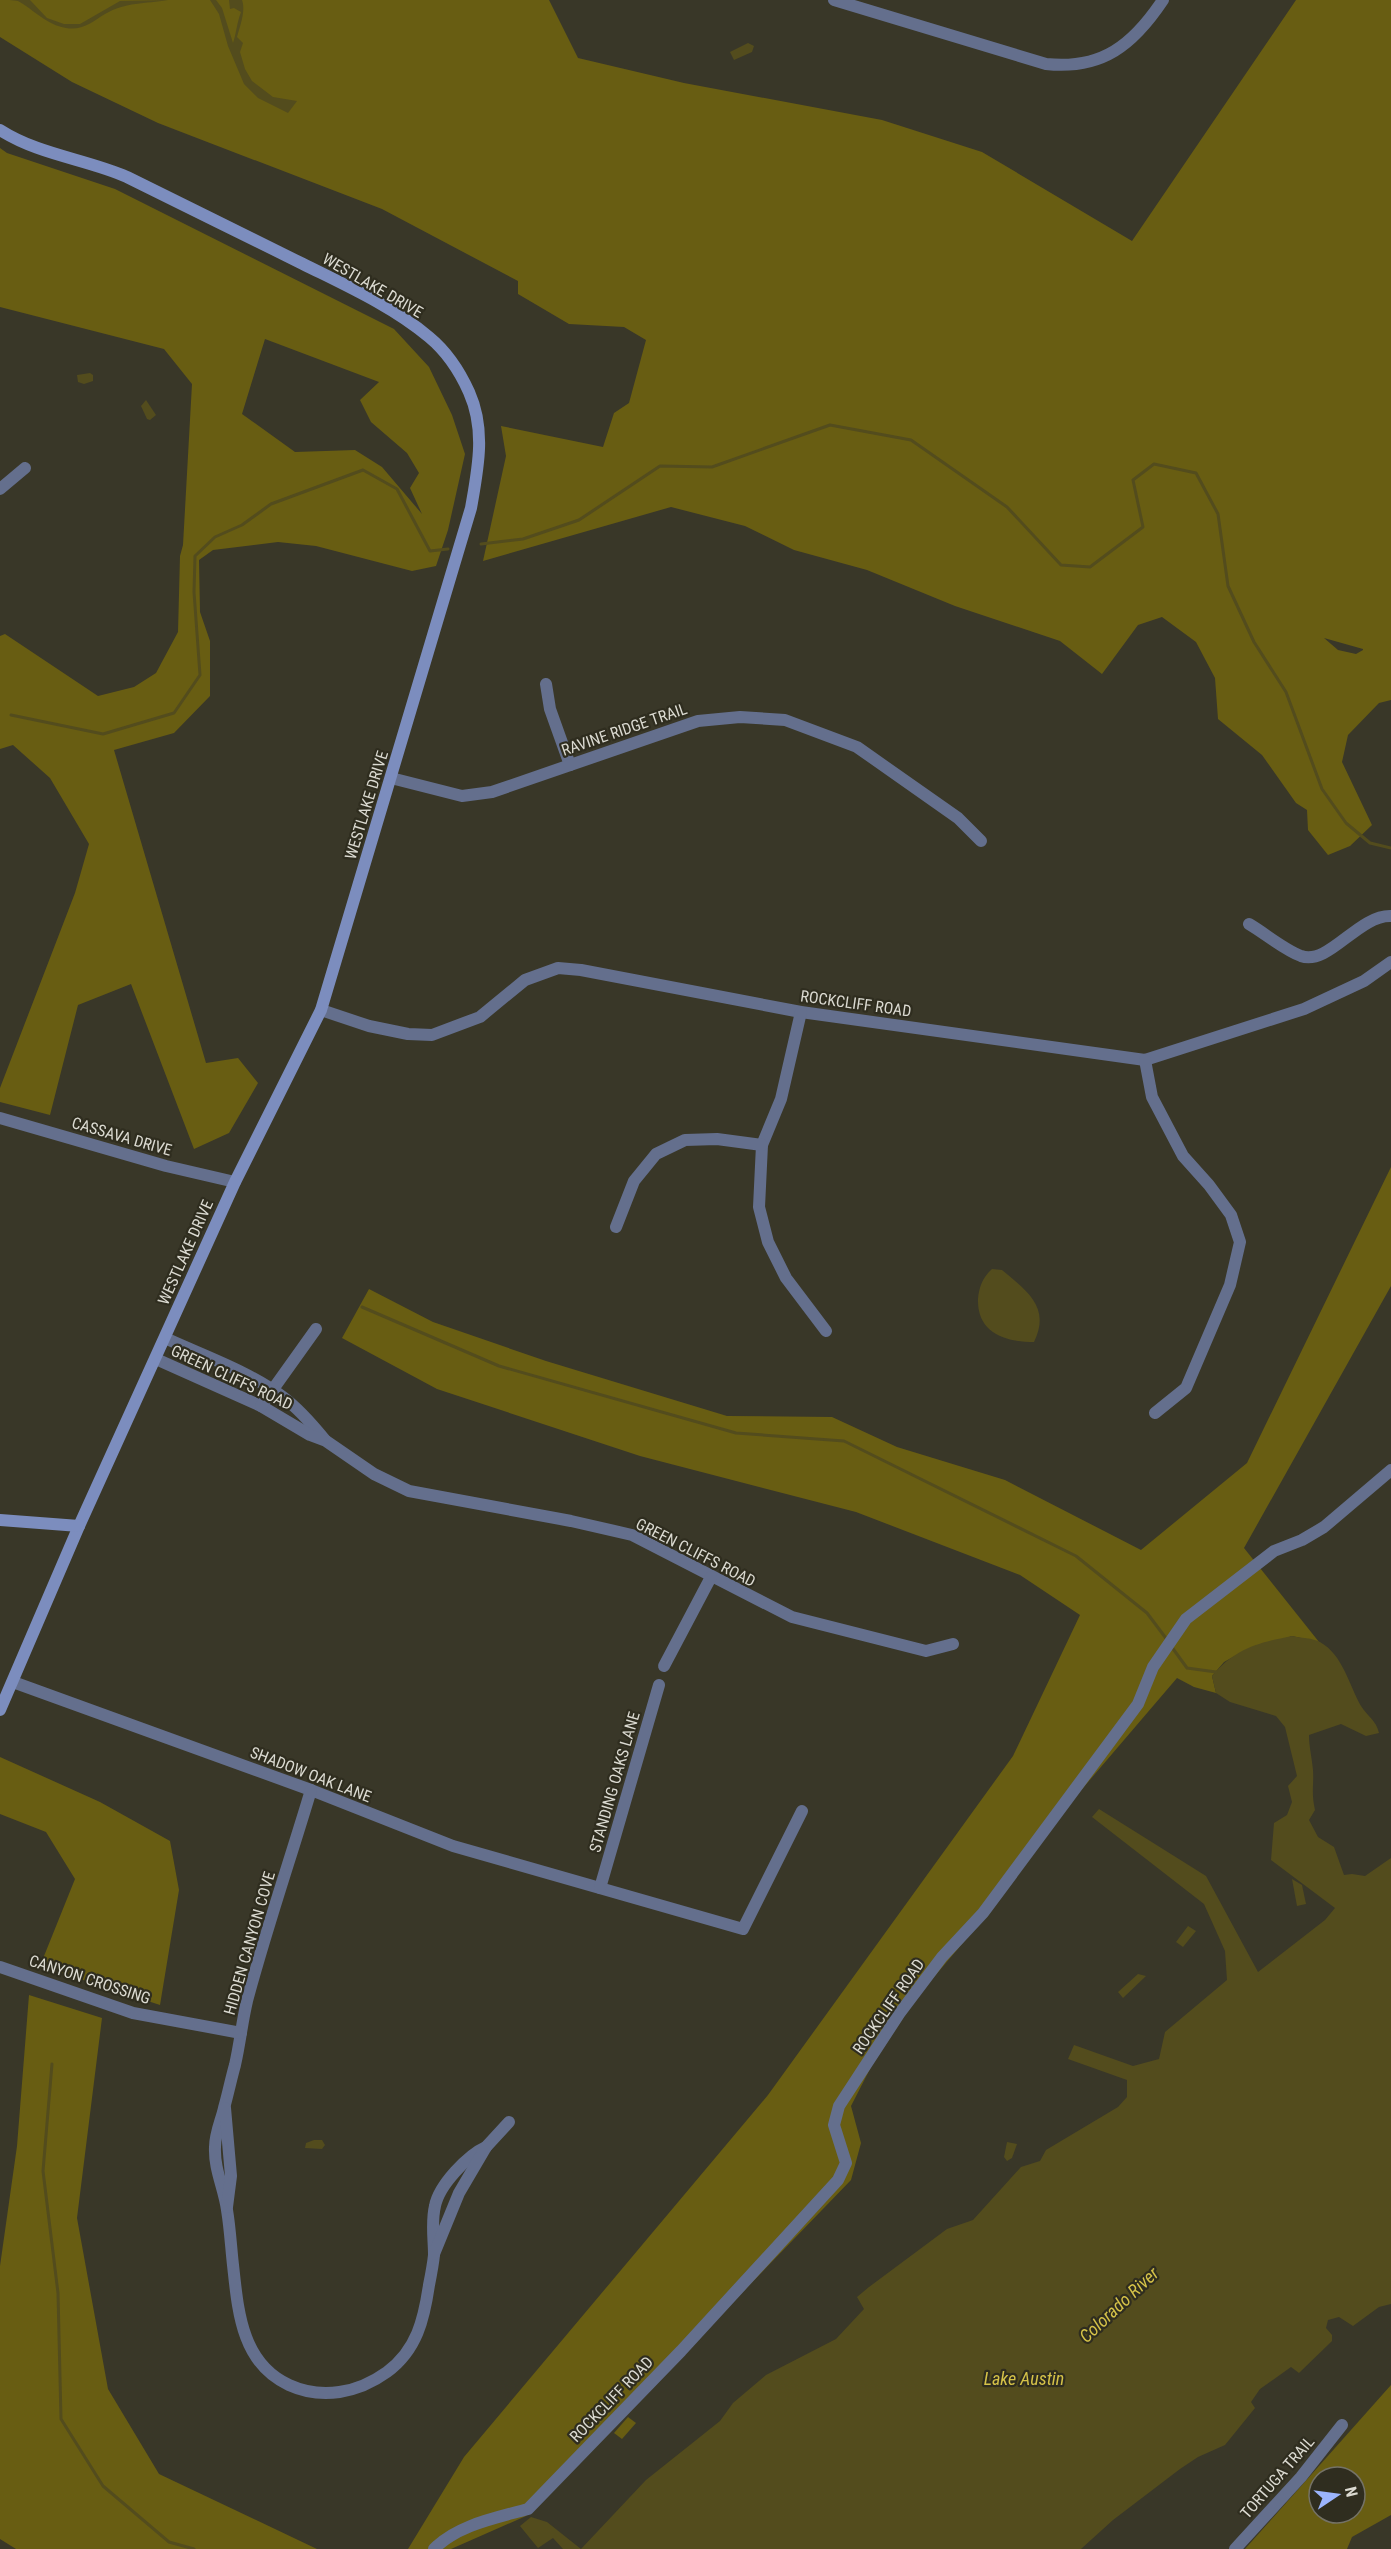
<svg xmlns="http://www.w3.org/2000/svg" width="1391" height="2549" font-family="'Roboto Condensed',sans-serif">
<style>
.green{fill:#685d12;fill-rule:evenodd}
.water{fill:#534c1d}
.lines{fill:none;stroke-linecap:round;stroke-linejoin:round}
.stream{stroke:#534c1d;stroke-width:3}
.street{stroke:#646f8d;stroke-width:12}
.secondary{stroke:#7c8dbe;stroke-width:12}
.labels{text-anchor:middle;stroke-width:4.5;stroke-linejoin:round;paint-order:stroke}
.street-label{font-size:16px;fill:#dbdad1;stroke:#2f2d1f}
.water-label{font-size:18px;font-style:italic;fill:#d5c248;stroke:#2f2d1f}
</style>
<rect width="100%" height="100%" fill="#393728"/>
<g class="green">
<path d="M0,0H549L578,58L684,83L882,120L982,152L1132,241L1296,0H1391V700L1379,703L1348,735L1342,762L1372,825L1350,846L1328,855L1308,830L1307,810L1296,803L1262,755L1218,719L1215,678L1196,642L1162,617L1138,625L1102,674L1060,641L955,606L867,570L794,550L745,526L671,507L483,561L506,456L501,426L603,447L614,413L629,403L646,340L624,327L569,324L518,294V281L382,209L158,123L72,82L0,37ZM1324,638L1363,649V650L1356,654L1338,650Z"/>
<path d="M0,148L7,153L115,189L394,329L429,367L452,415L465,454L448,530L436,566L412,571L316,546L278,542L213,550L199,560L200,612L210,641V696L174,733L114,750L206,1063L238,1058L258,1083L229,1133L194,1149L131,984L78,1005L50,1115L0,1102V1088L75,893L89,844L50,778L13,745L0,749V636L5,634L98,696L134,687L156,673L178,632L180,556L183,545L192,384L164,349L0,307ZM265,339L379,382L360,400L371,422L407,453L419,473L410,488L422,514L382,467L355,450L295,452L242,414Z"/>
<path d="M1391,1167V1286L1244,1548L1319,1642L1292,1636L1233,1657L1224,1662L1212,1676L1216,1693L1194,1687L1177,1678L1071,1802L995,1905L917,1997L871,2067L851,2106L861,2143L851,2180L526,2516L451,2549H408L464,2457L768,2095L1013,1756L1080,1615L1020,1575L856,1512L640,1456L437,1389L342,1338L369,1289L433,1322L546,1361L727,1416L832,1417L897,1447L1005,1480L1141,1550L1247,1463Z"/>
<path d="M0,1757L100,1802L170,1841L179,1890L160,2005L40,1966L75,1879L46,1832L0,1814Z"/>
<path d="M29,1995L102,2018L77,2218L108,2389L159,2474L317,2549H16L0,2539V2266L17,2146Z"/>
<path d="M1391,2385V2515L1352,2537L1347,2549H1245ZM1319,2477H1355V2513H1319Z"/>
<path d="M628,2417L636,2423L622,2439L614,2433Z"/>
</g>
<g class="water">
<path d="M0,0H30L47,18L64,24H80L120,1L168,0C145,4 126,2 105,14C92,22 82,31 66,28C47,25 34,10 18,1C14,0 5,0 0,0Z"/>
<path d="M210,0H216L222,8L233,43C236,35 237,22 241,12L234,8L230,9L229,0H242C246,11 240,26 237,37L243,43L240,52L245,69L252,81L273,97L297,101L288,113L258,98L244,84L228,46L219,14Z"/>
<path d="M748,43L754,46L752,52L734,60L730,52Z"/>
<path d="M90,373L93,375V381L84,384L78,382L77,375Z"/>
<path d="M146,400L156,415L150,420L147,419L141,406Z"/>
<path d="M992,1269L1002,1270C1027,1291 1051,1307 1034,1342C1005,1342 977,1333 978,1299C979,1287 983,1277 992,1269Z"/>
<path d="M1292,1636C1300,1638 1313,1638 1320,1642C1343,1655 1349,1685 1361,1706C1368,1717 1376,1720 1379,1733L1366,1736L1341,1724L1309,1735C1309,1747 1312,1758 1313,1770C1314,1785 1311,1792 1315,1810L1309,1820L1318,1837L1334,1847L1344,1875L1352,1874L1365,1876L1391,1858V2304L1379,2307L1353,2326L1339,2317L1328,2320L1326,2328L1332,2335V2341L1299,2373L1291,2367L1260,2389L1251,2402L1255,2408L1225,2445L1198,2457L1180,2469L1113,2520L1081,2549H563L553,2538L538,2548L520,2526L531,2517L547,2522L581,2549L646,2480L720,2421L733,2403L766,2375L836,2339L864,2309L857,2297L869,2287L947,2229L973,2220L1021,2167L1040,2161L1046,2150L1118,2107L1127,2097V2080L1068,2059L1074,2045L1133,2066L1159,2059L1165,2032L1227,1980L1225,1951L1204,1904L1092,1817L1099,1809L1206,1876L1258,1972L1325,1920L1335,1908L1271,1860L1274,1823L1287,1815L1292,1802L1288,1786L1297,1776L1285,1727L1276,1716L1230,1702L1216,1693L1212,1676C1235,1649 1257,1643 1292,1636Z"/>
<path d="M1292,1879L1302,1885L1306,1904L1297,1906Z"/>
<path d="M1188,1926L1196,1931L1183,1947L1176,1942Z"/>
<path d="M1138,1974L1146,1976L1123,1998L1118,1992Z"/>
<path d="M314,2140H322L325,2145L322,2149L305,2148L306,2143Z"/>
<path d="M1007,2142L1017,2144L1012,2158L1007,2161L1004,2157Z"/>
</g>
<g class="lines">
<g class="stream">
<path d="M481,544L523,539L579,520L660,466L712,467L830,425L911,440L1007,507L1061,565L1090,567L1143,527L1133,480L1154,464L1196,473L1218,514L1228,586L1254,642L1286,692L1322,789L1346,823L1370,843L1391,848"/>
<path d="M11,715L103,734L174,713L200,675L194,592L195,556L215,537L242,525L271,504L363,470L397,489L430,551L448,549"/>
<path d="M362,1307L499,1366L736,1433L844,1441L1076,1556L1147,1613L1168,1641"/>
<path d="M1171,1646L1187,1668L1216,1672"/>
<path d="M52,2064L43,2171L58,2293L61,2419L103,2486L169,2542L194,2549"/>
</g>
<g class="street">
<path d="M834,0L1046,64C1102,70 1133,45 1163,0"/>
<path d="M0,489L25,468"/>
<path d="M546,684L550,709L570,765"/>
<path d="M391,778L462,796L492,792L698,721L740,717L785,720L857,747L958,818L981,841"/>
<path d="M1249,924C1266,934 1283,949 1301,956C1329,966 1358,915 1391,916"/>
<path d="M321,1010L369,1026L408,1034L432,1035L480,1017L525,980L558,968L581,970L801,1012L1145,1060L1304,1009L1364,981L1391,962"/>
<path d="M801,1012L781,1099L762,1145L759,1207L768,1242L786,1278L826,1331"/>
<path d="M1145,1060L1152,1097L1183,1156L1209,1185L1231,1215L1240,1242L1230,1285L1186,1388L1155,1413"/>
<path d="M0,1118L166,1166L235,1182"/>
<path d="M616,1227L634,1181L656,1154L685,1140L717,1139L762,1145"/>
<path d="M165,1338C204,1356 248,1371 283,1397C299,1409 312,1424 325,1440"/>
<path d="M156,1359L261,1406L310,1435L326,1441L374,1474L409,1491L571,1521L632,1535L792,1617L926,1651L953,1644"/>
<path d="M261,1406L316,1329"/>
<path d="M664,1666L711,1577"/>
<path d="M13,1682L311,1790L453,1846L743,1929L802,1811"/>
<path d="M311,1790C290,1860 266,1930 247,2001C242,2022 240,2043 235,2065C231,2079 228,2094 224,2108C221,2121 215,2133 215,2147C214,2170 224,2188 227,2210C230,2228 231,2247 233,2265C238,2310 241,2363 289,2385C322,2400 358,2393 387,2372C417,2350 424,2319 429,2285C431,2275 433,2265 434,2255C434,2239 431,2222 435,2206C439,2185 468,2155 486,2147"/>
<path d="M600,1888L659,1685"/>
<path d="M0,1967L133,2013L241,2033"/>
<path d="M225,2108L231,2176L227,2207"/>
<path d="M434,2254L459,2193L486,2147L509,2122"/>
<path d="M434,2549C457,2525 496,2518 528,2509L681,2351L838,2180L846,2163L834,2125L839,2106L899,2014L942,1957L983,1913L1138,1704L1153,1667L1186,1619L1274,1551L1302,1540L1324,1527L1391,1470"/>
<path d="M1235,2549L1301,2477L1342,2425"/>
</g>
<g class="secondary">
<path d="M0,130C39,155 86,159 127,177C186,206 244,235 303,264C345,285 392,306 429,337C446,351 460,372 469,392C486,430 478,468 471,508L321,1010L235,1182L79,1526L0,1710"/>
<path d="M0,1520L79,1526"/>
</g>
</g>
<g class="labels">
<g class="street-label">
<text transform="translate(373 285) rotate(30)" y="6">WESTLAKE DRIVE</text>
<text transform="translate(624 729) rotate(-19)" y="6">RAVINE RIDGE TRAIL</text>
<text transform="translate(366 805) rotate(-73)" y="6">WESTLAKE DRIVE</text>
<text transform="translate(856 1003) rotate(8)" y="6">ROCKCLIFF ROAD</text>
<text transform="translate(122 1136) rotate(16)" y="6">CASSAVA DRIVE</text>
<text transform="translate(185 1252) rotate(-66)" y="6">WESTLAKE DRIVE</text>
<text transform="translate(232 1377) rotate(25)" y="6">GREEN CLIFFS ROAD</text>
<text transform="translate(696 1552) rotate(27)" y="6">GREEN CLIFFS ROAD</text>
<text transform="translate(311 1774) rotate(21)" y="6">SHADOW OAK LANE</text>
<text transform="translate(614 1782) rotate(-74)" y="6">STANDING OAKS LANE</text>
<text transform="translate(249 1943) rotate(-74)" y="6">HIDDEN CANYON COVE</text>
<text transform="translate(90 1979) rotate(18)" y="6">CANYON CROSSING</text>
<text transform="translate(888 2006) rotate(-55)" y="6">ROCKCLIFF ROAD</text>
<text transform="translate(611 2399) rotate(-46)" y="6">ROCKCLIFF ROAD</text>
<text transform="translate(1277 2477) rotate(-49)" y="6">TORTUGA TRAIL</text>
</g>
<g class="water-label">
<text transform="translate(1119 2305) rotate(-43)" y="6">Colorado River</text>
<text x="1024" y="2385">Lake Austin</text>
</g>
</g>
<g transform="translate(1337 2495) rotate(77)"><circle r="28" fill="#2f2d1f" stroke="#747266" stroke-width="1.5"/>
<path d="M0-4.5L10 22L0 15L-10 22Z" fill="#9bb4fd"/>
<text y="-9" font-size="16" font-weight="bold" text-anchor="middle" fill="#dbdad1">N</text>
</g>
</svg>
